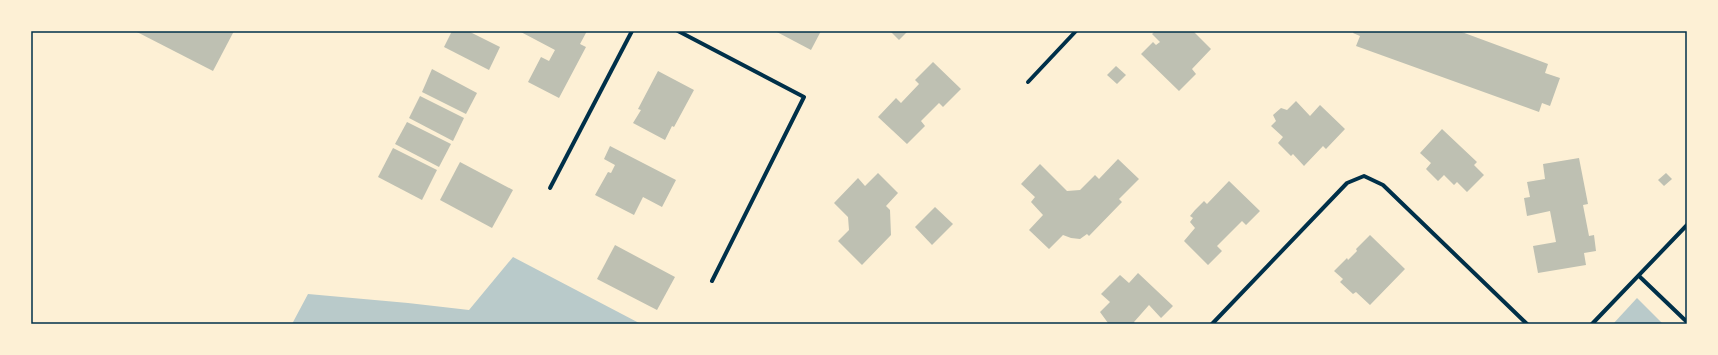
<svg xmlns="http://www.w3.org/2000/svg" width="1718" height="355" font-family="Literata,serif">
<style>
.green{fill:#b9caca}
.building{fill:#bec0b2}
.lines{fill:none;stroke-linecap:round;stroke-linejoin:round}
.minor{stroke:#003049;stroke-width:4}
.neatline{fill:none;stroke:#003049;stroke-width:1.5}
</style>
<rect width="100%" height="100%" fill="#fdf0d5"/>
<g class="green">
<path d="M513,257L641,324H292L308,294L408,303L469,310Z"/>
<path d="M1637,298L1663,324H1613Z"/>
</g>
<g class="building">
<path d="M135,31H234L213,71Z"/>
<path d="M452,31H468L500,47L489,70L444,47Z"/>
<path d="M519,31H587L580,44L586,47L559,98L528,82L541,57L549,61L555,50Z"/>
<path d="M775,31H821L811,50Z"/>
<path d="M890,31H908L899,40Z"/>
<path d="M1155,31H1193L1211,49L1192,69L1196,74L1179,91L1141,54L1153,42L1156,45L1160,42L1152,34Z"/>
<path d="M1354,31H1459L1548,64L1545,73L1560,78L1550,106L1542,103L1539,112L1356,46L1360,36L1353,33Z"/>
<path d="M933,62L961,89L943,107L939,103L921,121L925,126L907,144L878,117L896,98L901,103L919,84L915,80Z"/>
<path d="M1116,66L1126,75L1117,84L1107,75Z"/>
<path d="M432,69L477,93L466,114L422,92Z"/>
<path d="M658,71L694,90L674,127L672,126L665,140L633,123L641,110L638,109Z"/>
<path d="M420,96L464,118L453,141L409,118Z"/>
<path d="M1296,101L1310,116L1320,105L1345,129L1326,149L1323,146L1304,166L1293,154L1291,156L1278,143L1283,137L1271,126L1276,121L1273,115L1281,108L1287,110Z"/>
<path d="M407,122L451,144L439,167L395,144Z"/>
<path d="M1442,129L1477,162L1474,165L1484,175L1467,192L1457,182L1454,185L1444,175L1438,181L1426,169L1431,163L1420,153Z"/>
<path d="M610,146L676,180L662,207L643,197L634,215L595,195L608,172L611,173L615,165L604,159Z"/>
<path d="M393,148L437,170L422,200L378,177Z"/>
<path d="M1579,158L1588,204L1583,205L1589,236L1594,235L1596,251L1584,253L1586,265L1538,273L1533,246L1556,242L1550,211L1527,216L1524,198L1530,197L1527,182L1545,179L1543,164Z"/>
<path d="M1118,159L1139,179L1119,199L1122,202L1089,236L1087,234L1080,239L1071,238L1063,235L1049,249L1029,230L1043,215L1031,202L1035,197L1021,184L1040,164L1067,191L1080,190L1095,175L1099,179Z"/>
<path d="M460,162L513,190L492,228L440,200Z"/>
<path d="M878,173L898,193L886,206L890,210L891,235L862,265L838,241L849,230L848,217L834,203L858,178L865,186Z"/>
<path d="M1666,173L1672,179L1664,186L1658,180Z"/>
<path d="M1229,181L1260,211L1246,225L1242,221L1217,246L1222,251L1208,265L1184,241L1195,228L1190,222L1193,218L1190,216L1195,210L1204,201L1207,204Z"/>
<path d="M935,207L953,224L932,245L915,227Z"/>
<path d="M1370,235L1405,269L1370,305L1356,292L1353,294L1340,282L1343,279L1334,271L1347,258L1348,260L1357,251L1356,249Z"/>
<path d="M615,245L675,277L657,310L597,279Z"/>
<path d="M1138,273L1173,306L1161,318L1149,305L1134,322L1135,324L1108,323L1100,312L1110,302L1101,294L1120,275L1129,283Z"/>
</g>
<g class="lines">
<g class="minor">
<path d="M678,31L804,97L712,281"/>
<path d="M1028,82L1076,31"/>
<path d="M550,188L632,31"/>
<path d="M1639,276L1687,322"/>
<path d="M1212,324L1347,183L1364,176L1383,185L1527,324"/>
<path d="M1592,324L1687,225"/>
</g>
</g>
<rect width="1718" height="355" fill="none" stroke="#fdf0d5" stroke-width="64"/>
<rect x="32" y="32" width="1654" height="291" class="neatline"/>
</svg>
